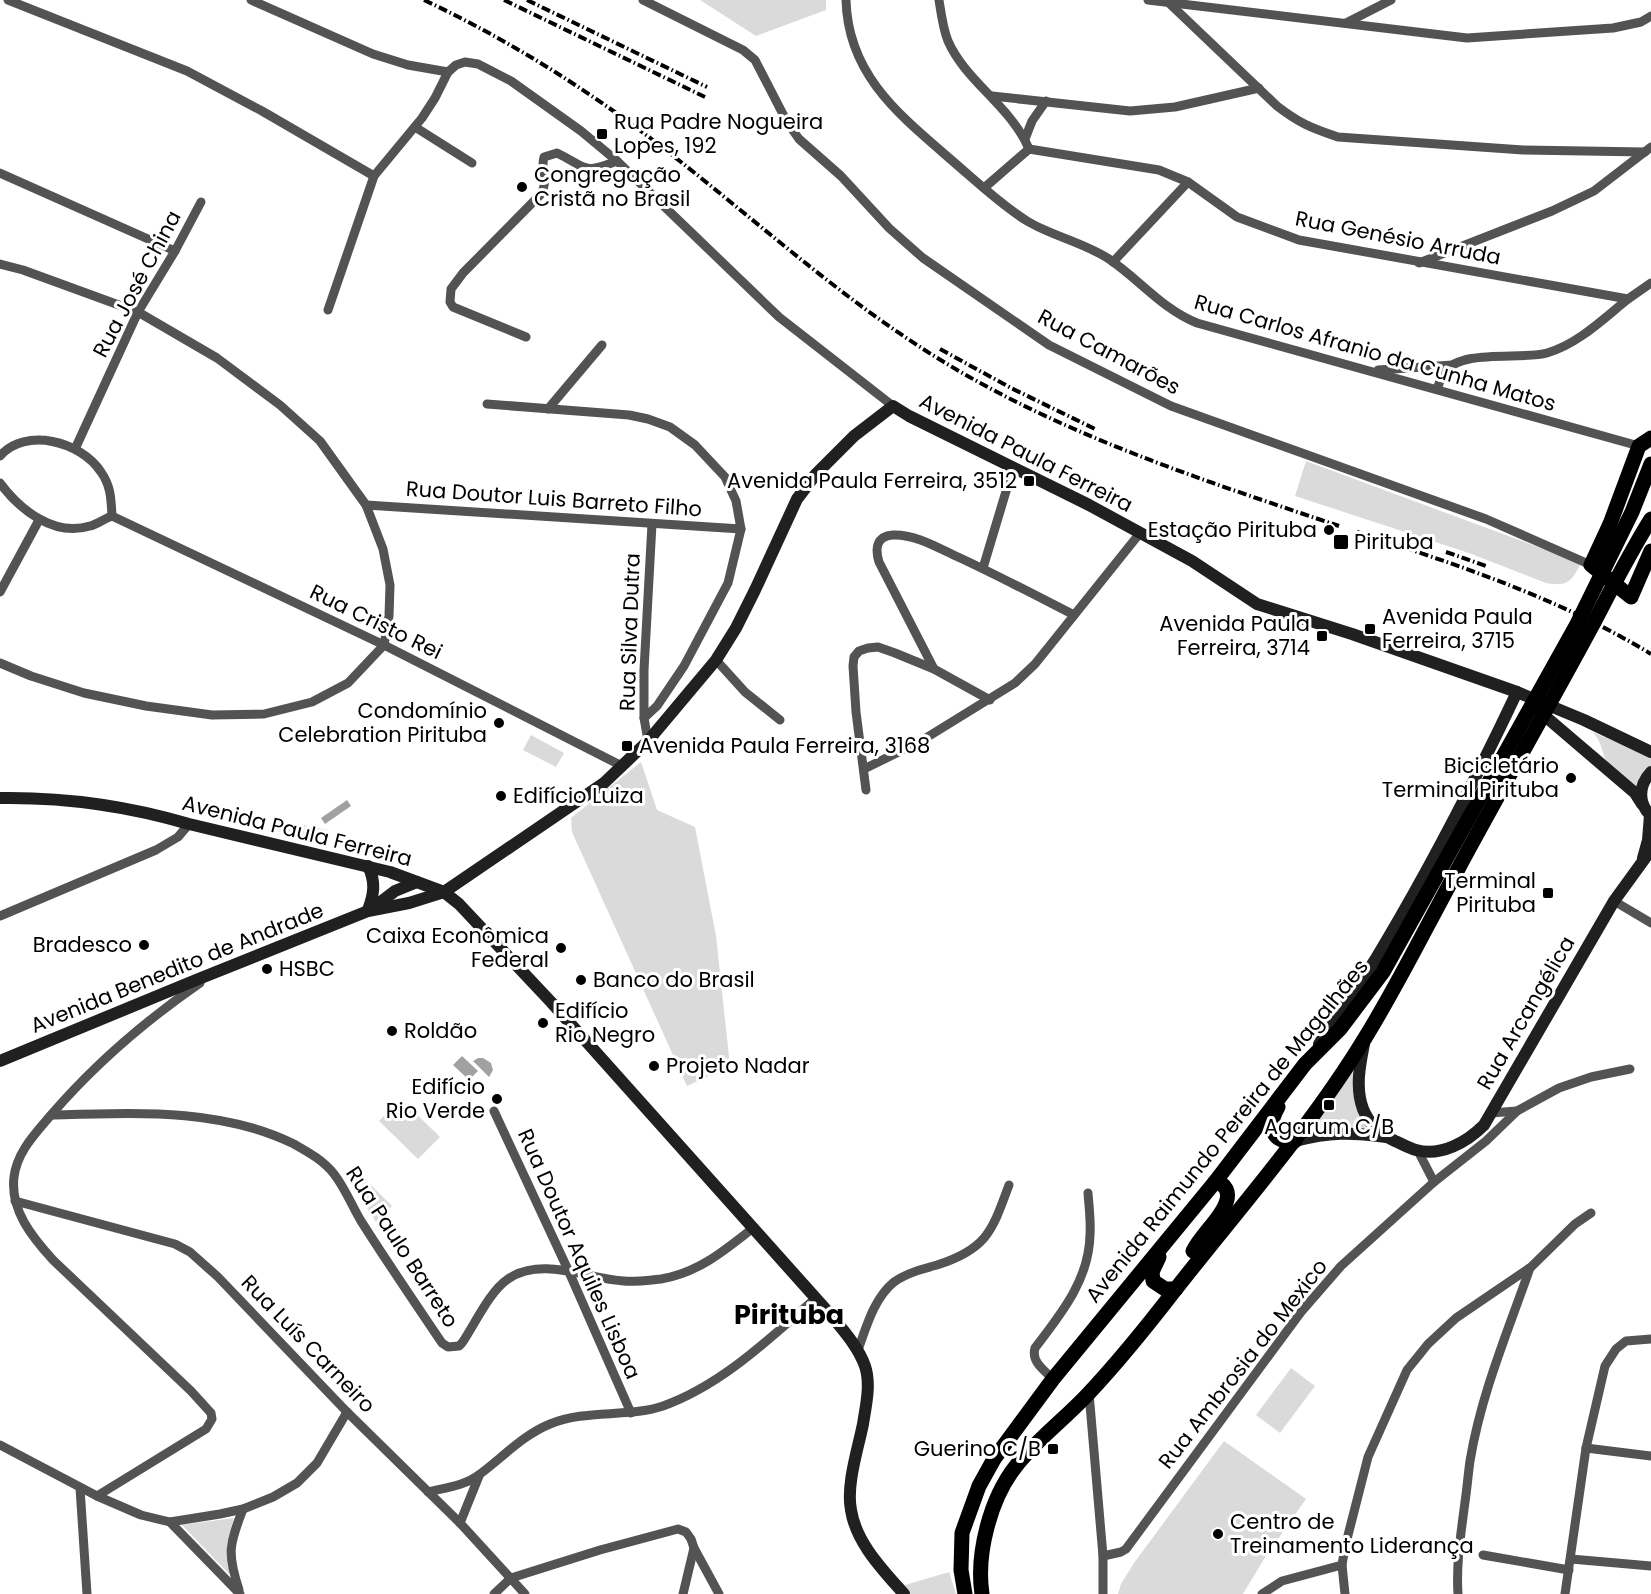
<svg xmlns="http://www.w3.org/2000/svg" width="1651" height="1594" font-family="Poppins,sans-serif">
<style>
.green{fill:#dadada}
.water{fill:#a1a1a1}
.lines{fill:none;stroke-linecap:round;stroke-linejoin:round}
.street{stroke:#535353;stroke-width:9}
.secondary{stroke:#202020;stroke-width:12}
.primary{stroke:#000;stroke-width:15}
.rail{stroke:#000;stroke-width:4;stroke-dasharray:9 3 1.5 3;stroke-linecap:butt}
.poi-dot{fill:#000;stroke:#fff;stroke-width:2}
.labels{text-anchor:middle;stroke-width:6;stroke-linejoin:round;paint-order:stroke}
.poi-label{font-size:21px;fill:#000;stroke:#fff;text-anchor:start}
.street-label{font-size:21px;fill:#000;stroke:#fff}
.district-label{font-size:27px;font-weight:bold;fill:#000;stroke:#fff}
</style>
<rect width="100%" height="100%" fill="#fff"/>
<g class="green">
<path d="M700,0H826V10L756,36Z"/>
<path d="M1306,461L1581,563C1572,581 1568,587 1546,583L1469,553L1295,496Z"/>
<path d="M1592,732L1651,756V769L1634,791C1626,781 1614,772 1607,762C1601,752 1602,740 1592,732Z"/>
<path d="M531,735L564,753L556,767L523,750Z"/>
<path d="M641,762L657,810L695,827L716,936L730,1066L687,1086L572,832L571,818Z"/>
<path d="M289,822L327,830L316,838L278,831V830Z"/>
<path d="M1357,1057L1354,1071L1375,1133L1304,1135Z"/>
<path d="M401,1099L440,1137L418,1159L379,1121Z"/>
<path d="M356,1181L362,1183L365,1181L369,1185L370,1184L392,1206L376,1222L352,1184Z"/>
<path d="M1291,1368L1315,1386L1280,1433L1256,1415Z"/>
<path d="M1224,1441L1306,1499L1264,1559L1243,1594H1118L1121,1584L1134,1563Z"/>
<path d="M234,1518C226,1542 224,1552 232,1577L182,1525Z"/>
<path d="M949,1572L956,1594H909L905,1585Z"/>
</g>
<g class="water">
<path d="M347,800L351,806L325,824L321,818Z"/>
<path d="M462,1056L478,1071L469,1080L453,1065Z"/>
<path d="M478,1058H483L491,1063L493,1070L489,1077L473,1061Z"/>
</g>
<g class="lines">
<g class="street">
<path d="M8,0L187,71L262,111L374,176"/>
<path d="M251,0L373,54L408,65L448,72L456,65L465,62L478,64L511,81L581,131L617,161L779,317L893,406"/>
<path d="M643,0L743,50L755,60L787,122L799,139L841,176L889,228L923,258L1049,345L1171,406L1486,519L1591,565"/>
<path d="M846,0C848,77 902,117 956,164C978,183 1001,205 1027,221C1052,236 1085,243 1109,259C1140,280 1162,309 1197,323L1639,446"/>
<path d="M939,0C941,13 943,29 948,41C966,82 1011,106 1029,149"/>
<path d="M1148,0L1467,38L1613,28L1641,22L1651,16"/>
<path d="M1169,3L1277,106C1299,123 1311,128 1338,137L1523,150L1645,152"/>
<path d="M1346,23L1391,0"/>
<path d="M992,96L1130,111L1175,107L1259,88"/>
<path d="M415,127L472,163"/>
<path d="M1025,139L1032,121L1046,101"/>
<path d="M0,173L175,251"/>
<path d="M984,188L1029,149L1159,170L1188,182L1237,217L1299,240L1628,299L1651,283"/>
<path d="M1113,262L1188,182"/>
<path d="M1419,263L1552,211L1594,191L1651,147"/>
<path d="M0,264L23,270L138,312L217,358L280,405L320,441L366,505L383,549L390,585L389,616L384,645L348,683L312,702L264,714L212,715L146,706L84,693L31,676L0,663"/>
<path d="M328,310L374,176L422,118L435,98L448,72"/>
<path d="M526,337L453,307L450,302L451,289L463,273L541,194C549,181 540,170 544,157L557,153C588,168 581,175 617,161"/>
<path d="M1378,370L1453,365"/>
<path d="M1437,389C1439,384 1441,377 1445,372C1460,349 1521,360 1547,353C1578,344 1603,319 1628,299"/>
<path d="M487,404L629,415L648,419L670,427L695,445L725,477L736,501L741,529L728,583L684,666L657,706L644,718"/>
<path d="M548,409L602,345"/>
<path d="M75,449L138,312L175,251L201,202"/>
<path d="M0,456C25,427 81,441 101,472C111,486 111,499 112,516"/>
<path d="M0,483C20,510 54,537 90,526C97,524 104,519 112,516"/>
<path d="M366,505L741,529"/>
<path d="M112,516L384,645L622,766"/>
<path d="M983,568L1013,468"/>
<path d="M0,592L39,520"/>
<path d="M716,660L745,692L780,720"/>
<path d="M934,669L879,562C875,549 876,536 893,535C915,534 938,548 958,557C997,575 1035,595 1074,615"/>
<path d="M648,741L644,718V670L652,524"/>
<path d="M864,769L921,741L1015,683L1035,664L1140,533"/>
<path d="M866,790L856,712L853,666L854,657L859,651L868,648L878,647L895,653L934,669L990,700"/>
<path d="M1614,901L1651,923"/>
<path d="M0,916L156,850L178,837L189,824"/>
<path d="M494,1111L569,1272L631,1413"/>
<path d="M1491,1113L1517,1111"/>
<path d="M51,1115C132,1113 219,1107 294,1144C308,1152 323,1160 334,1174C345,1188 352,1206 361,1221C387,1262 415,1303 442,1343L448,1347L459,1346L462,1343C475,1324 489,1292 508,1279C542,1256 587,1279 624,1281C636,1282 650,1280 661,1279C698,1273 725,1250 753,1228"/>
<path d="M1418,1151L1434,1182"/>
<path d="M15,1201L175,1244L190,1252L218,1277L347,1412L460,1523L525,1594"/>
<path d="M858,1350C866,1328 874,1298 894,1282C907,1273 922,1269 937,1265C987,1249 992,1231 1009,1185"/>
<path d="M1053,1379C1044,1370 1031,1362 1035,1348C1061,1314 1089,1280 1090,1235C1091,1221 1089,1207 1088,1193"/>
<path d="M1089,1393L1103,1556V1594"/>
<path d="M0,1445L97,1496L141,1515L170,1522L220,1514L243,1509L273,1497L297,1483L317,1463L347,1412"/>
<path d="M1586,1448L1651,1456"/>
<path d="M80,1488L87,1594"/>
<path d="M428,1492C445,1488 467,1485 480,1474C503,1457 523,1435 550,1424C586,1409 627,1418 663,1406C722,1385 770,1338 816,1298"/>
<path d="M97,1496L206,1429L212,1419L211,1413L191,1391L53,1260C32,1237 10,1210 14,1177C17,1152 35,1134 51,1115C94,1065 145,1021 200,983"/>
<path d="M170,1522L240,1594"/>
<path d="M460,1523L479,1476"/>
<path d="M1483,1555L1569,1570"/>
<path d="M1103,1556L1121,1552L1126,1549L1301,1312L1341,1266L1434,1182L1486,1141L1517,1111L1559,1088L1591,1077L1630,1069"/>
<path d="M1571,1559L1651,1566"/>
<path d="M239,1590C227,1553 229,1545 243,1509"/>
<path d="M494,1594L511,1578L600,1550L678,1529L686,1532L691,1539L694,1548L719,1594"/>
<path d="M683,1594L694,1548"/>
<path d="M1262,1594L1282,1581L1342,1565"/>
<path d="M1345,1594L1342,1565L1345,1547L1368,1457L1407,1370L1428,1344L1456,1318L1531,1267L1575,1224L1591,1213"/>
<path d="M1458,1594C1456,1563 1461,1533 1465,1502C1467,1489 1468,1475 1470,1461C1481,1394 1508,1331 1530,1268"/>
<path d="M1565,1594L1586,1448L1605,1366L1616,1349L1626,1341L1651,1339"/>
</g>
<g class="secondary">
<path d="M1539,711L1635,793L1642,804"/>
<path d="M1651,772C1638,786 1638,803 1651,816"/>
<path d="M0,798C64,797 128,806 189,824L390,872L444,892L459,904L551,1002L829,1313C842,1329 858,1346 865,1366C871,1384 866,1405 863,1424C858,1449 846,1485 851,1510C856,1543 883,1570 904,1594"/>
<path d="M1643,858L1648,840L1650,815"/>
<path d="M368,866C376,882 374,894 368,910"/>
<path d="M370,910L395,891L417,882"/>
<path d="M1319,1044C1337,1016 1357,988 1375,960C1427,874 1474,783 1517,692"/>
<path d="M1364,1044C1360,1064 1355,1088 1363,1109C1369,1124 1380,1134 1395,1141C1402,1144 1409,1148 1416,1150C1441,1157 1467,1142 1484,1125L1614,901L1651,850"/>
<path d="M0,1061L196,980L368,911L409,903L444,892L604,783L648,741L716,660L736,628L755,590L797,499L816,474L854,436L893,406L909,416L1089,505L1192,561L1257,604L1352,634L1517,692L1584,720L1651,752"/>
<path d="M1295,1141C1330,1132 1350,1132 1386,1137"/>
</g>
<g class="primary">
<path d="M1651,438L1639,446L1610,524L1591,565L1631,597L1651,551"/>
<path d="M1278,1107C1267,1126 1271,1143 1295,1141"/>
<path d="M1193,1251C1201,1235 1221,1218 1226,1203C1230,1193 1226,1183 1215,1182"/>
<path d="M1159,1257L1152,1272L1153,1281L1165,1289H1176"/>
<path d="M965,1594L961,1570L962,1533L979,1486L994,1459L1053,1379L1215,1182L1305,1064L1340,1029L1383,972L1576,626L1632,512L1651,464"/>
<path d="M982,1594C976,1554 990,1499 1016,1466C1037,1439 1065,1419 1089,1393C1119,1361 1148,1325 1175,1290C1240,1207 1311,1127 1365,1038C1399,983 1427,925 1458,869C1502,787 1548,708 1592,626C1611,590 1629,554 1651,519"/>
</g>
<g class="rail">
<path d="M424,0C496,34 566,76 630,123C728,195 816,279 917,345C1046,430 1194,477 1339,526"/>
<path d="M504,0L705,97"/>
<path d="M527,0L707,87"/>
<path d="M940,349L1011,388L1095,429"/>
<path d="M1357,532C1458,565 1559,598 1651,654"/>
<path d="M1446,552L1486,566"/>
</g>
</g>
<g class="poi-dot">
<rect x="596" y="128" width="12" height="12" rx="3"/>
<circle cx="522" cy="187" r="6"/>
<rect x="1023" y="475" width="12" height="12" rx="3"/>
<circle cx="1329" cy="530" r="6"/>
<rect x="1333" y="534" width="16" height="16" rx="3"/>
<rect x="1364" y="623" width="12" height="12" rx="3"/>
<rect x="1316" y="630" width="12" height="12" rx="3"/>
<circle cx="499" cy="723" r="6"/>
<rect x="621" y="740" width="12" height="12" rx="3"/>
<circle cx="1571" cy="778" r="6"/>
<circle cx="501" cy="796" r="6"/>
<rect x="1542" y="887" width="12" height="12" rx="3"/>
<circle cx="144" cy="945" r="6"/>
<circle cx="561" cy="948" r="6"/>
<circle cx="267" cy="969" r="6"/>
<circle cx="581" cy="980" r="6"/>
<circle cx="543" cy="1023" r="6"/>
<circle cx="392" cy="1031" r="6"/>
<circle cx="654" cy="1066" r="6"/>
<circle cx="497" cy="1099" r="6"/>
<rect x="1323" y="1099" width="12" height="12" rx="3"/>
<rect x="1047" y="1443" width="12" height="12" rx="3"/>
<circle cx="1218" cy="1534" r="6"/>
</g>
<g class="labels">
<g class="poi-label">
<text x="614" y="129">Rua Padre Nogueira<tspan x="614" dy="24">Lopes, 192</tspan></text>
<text x="534" y="182">Congregação<tspan x="534" dy="24">Cristã no Brasil</tspan></text>
<text x="1017" y="488" text-anchor="end">Avenida Paula Ferreira, 3512</text>
<text x="1317" y="537" text-anchor="end">Estação Pirituba</text>
<text x="1354" y="549">Pirituba</text>
<text x="1382" y="624">Avenida Paula<tspan x="1382" dy="24">Ferreira, 3715</tspan></text>
<text x="1310" y="631" text-anchor="end">Avenida Paula<tspan x="1310" dy="24">Ferreira, 3714</tspan></text>
<text x="487" y="718" text-anchor="end">Condomínio<tspan x="487" dy="24">Celebration Pirituba</tspan></text>
<text x="639" y="753">Avenida Paula Ferreira, 3168</text>
<text x="1559" y="773" text-anchor="end">Bicicletário<tspan x="1559" dy="24">Terminal Pirituba</tspan></text>
<text x="513" y="803">Edifício Luiza</text>
<text x="1536" y="888" text-anchor="end">Terminal<tspan x="1536" dy="24">Pirituba</tspan></text>
<text x="549" y="943" text-anchor="end">Caixa Econômica<tspan x="549" dy="24">Federal</tspan></text>
<text x="132" y="952" text-anchor="end">Bradesco</text>
<text x="279" y="976">HSBC</text>
<text x="593" y="987">Banco do Brasil</text>
<text x="555" y="1018">Edifício<tspan x="555" dy="24">Rio Negro</tspan></text>
<text x="404" y="1038">Roldão</text>
<text x="666" y="1073">Projeto Nadar</text>
<text x="485" y="1094" text-anchor="end">Edifício<tspan x="485" dy="24">Rio Verde</tspan></text>
<text x="1329" y="1134" text-anchor="middle">Agarum C/B</text>
<text x="1041" y="1456" text-anchor="end">Guerino C/B</text>
<text x="1230" y="1529">Centro de<tspan x="1230" dy="24">Treinamento Liderança</tspan></text>
</g>
<g class="street-label">
<text transform="translate(1398 238) rotate(11)" y="7">Rua Genésio Arruda</text>
<text transform="translate(137 284) rotate(-62)" y="7">Rua José China</text>
<text transform="translate(1109 352) rotate(28)" y="7">Rua Camarões</text>
<text transform="translate(1375 353) rotate(16)" y="7">Rua Carlos Afranio da Cunha Matos</text>
<text transform="translate(1026 453) rotate(27)" y="7">Avenida Paula Ferreira</text>
<text transform="translate(554 499) rotate(4)" y="7">Rua Doutor Luis Barreto Filho</text>
<text transform="translate(376 622) rotate(26)" y="7">Rua Cristo Rei</text>
<text transform="translate(630 632) rotate(-88)" y="7">Rua Silva Dutra</text>
<text transform="translate(297 831) rotate(14)" y="7">Avenida Paula Ferreira</text>
<text transform="translate(177 968) rotate(-22)" y="7">Avenida Benedito de Andrade</text>
<text transform="translate(1526 1013) rotate(-60)" y="7">Rua Arcangélica</text>
<text transform="translate(1227 1131) rotate(-51)" y="7">Avenida Raimundo Pereira de Magalhães</text>
<text transform="translate(402 1247) rotate(57)" y="7">Rua Paulo Barreto</text>
<text transform="translate(579 1254) rotate(66)" y="7">Rua Doutor Aquiles Lisboa</text>
<text transform="translate(308 1344) rotate(46)" y="7">Rua Luís Carneiro</text>
<text transform="translate(1243 1364) rotate(-52)" y="7">Rua Ambrosia do Mexico</text>
</g>
<g class="district-label">
<text x="789" y="1324">Pirituba</text>
</g>
</g>
</svg>
